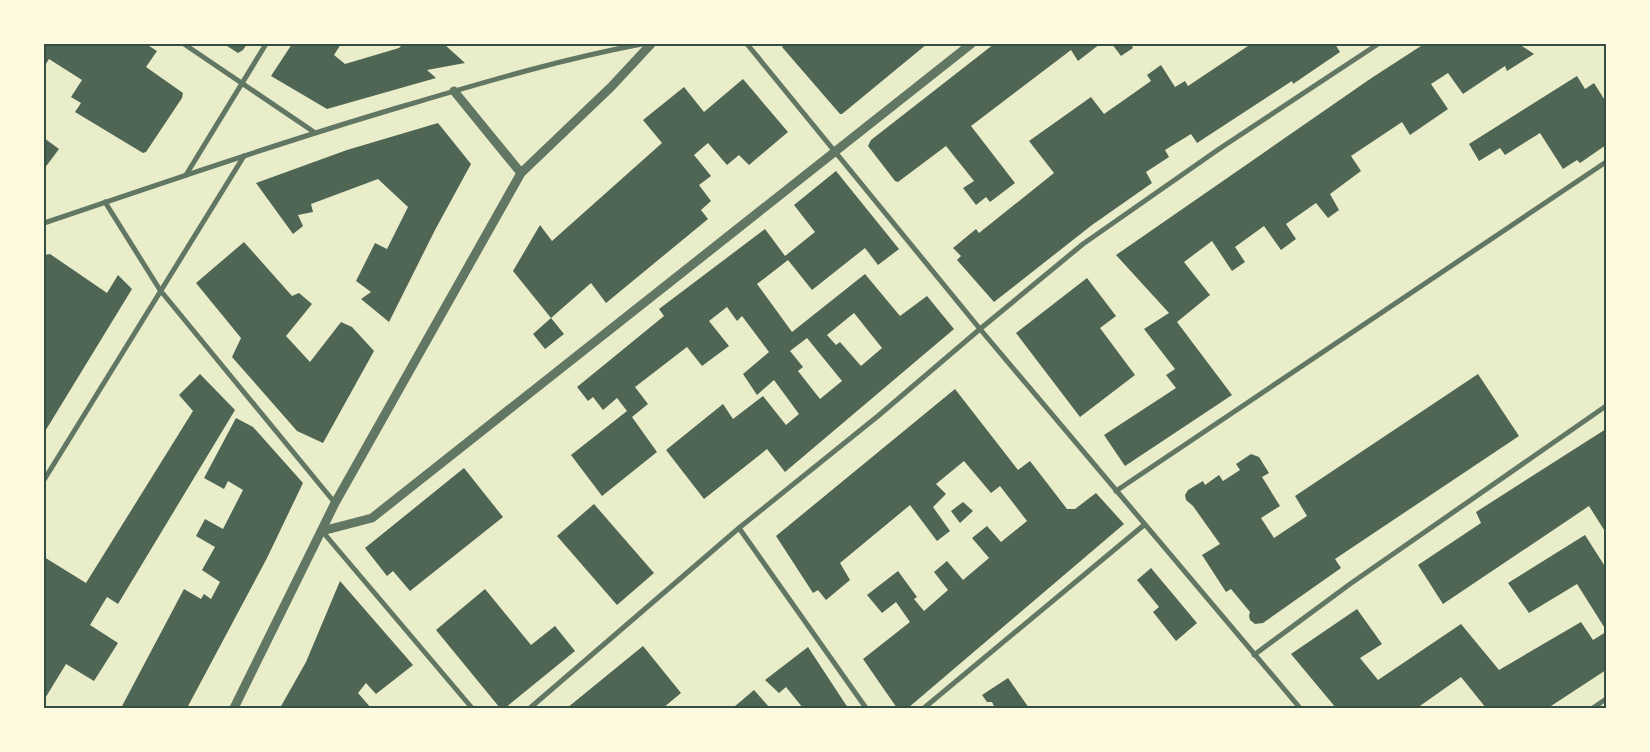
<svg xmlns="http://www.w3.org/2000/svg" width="1650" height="752" font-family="'Sofia Sans Condensed',sans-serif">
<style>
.building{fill:#4f6655;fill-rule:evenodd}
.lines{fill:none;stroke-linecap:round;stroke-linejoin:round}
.minor{stroke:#617663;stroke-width:5}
.tertiary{stroke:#617663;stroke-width:9}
.neatline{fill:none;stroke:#344e41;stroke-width:2}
</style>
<rect width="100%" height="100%" fill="#e9edc9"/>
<g class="building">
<path d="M44,44H146L157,51L146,67L183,93L182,98L146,152L143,153L75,112L81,103L71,97L82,80L49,59L44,67Z"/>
<path d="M224,44H247L243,50L238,53Z"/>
<path d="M292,44H341L334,55L345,64L399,48L403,44H444L465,63L427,70L436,78L327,109L271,76Z"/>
<path d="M785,44H927L842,114H840L782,47Z"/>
<path d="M994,44H1100L1078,61L1071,50L971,126L1015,183L990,202L986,197L976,205L963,188L974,181L946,146L898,182L895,181L868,146L871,140Z"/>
<path d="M1112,44H1131L1133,48L1121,56Z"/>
<path d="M1251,44H1335L1340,52L1293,84L1292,81L1197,143L1191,134L1165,150L1169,157L1146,172L1152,183L1092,225L994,302L957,260L961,256L953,248L976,229L979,233L1054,173L1029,141L1091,97L1104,114L1151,81L1147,75L1161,65L1175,87L1185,81L1188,86Z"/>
<path d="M1424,44H1519L1534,54L1507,71L1505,66L1463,94L1448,73L1431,84L1448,109L1410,135L1402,122L1351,156L1361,171L1330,194L1339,210L1328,218L1316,203L1286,224L1296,239L1281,250L1264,226L1235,247L1245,262L1232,271L1212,241L1184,262L1210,295L1177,322L1232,395L1125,466L1104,435L1176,388L1166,375L1175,369L1144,329L1169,313L1116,255L1370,79Z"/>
<path d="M1577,76L1585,89L1594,83L1606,102V145L1580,163L1577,160L1563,169L1540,133L1505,155L1500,148L1479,161L1469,144Z"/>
<path d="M743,79L788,132L749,165L739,155L727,165L708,143L694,155L711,176L699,185L711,201L701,210L708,219L606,303L591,283L551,318L564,334L545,349L533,334L551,318L513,271L540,225L552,241L662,143L643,120L684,87L704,112Z"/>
<path d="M438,123L471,164L435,230L389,322L361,299L371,292L356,281L375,243L387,249L408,207L378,179L311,204L313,212L298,215L303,226L293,234L256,183L347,150Z"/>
<path d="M44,138L59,149L44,169Z"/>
<path d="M836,171L899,249L878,265L865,248L812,290L788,260L757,284L792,332L865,274L900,316L927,296L954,329L785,472L767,449L704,499L666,450L723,404L733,419L763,396L786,425L799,414L774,380L757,395L743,374L769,352L742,316L737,321L727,307L709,321L729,346L702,366L687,347L635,387L648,404L632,417L657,452L602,496L571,455L627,411L617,398L603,410L593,397L588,401L577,387L664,316L659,309L765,229L785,256L815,232L794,205ZM854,313L882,348L861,366L840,342L836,345L827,335ZM807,338L842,381L820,399L798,371L803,367L790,351Z"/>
<path d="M244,242L292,296L299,293L312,304L286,336L310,362L341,322L352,327L374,351L323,443L297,431L232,357L241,338L196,283Z"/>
<path d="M50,254L107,293L118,275L132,289L44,433V255Z"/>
<path d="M1087,278L1116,316L1100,328L1135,375L1080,417L1016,333Z"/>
<path d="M200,374L235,410L118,604L107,597L90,625L118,643L94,681L66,664L44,700V557L86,583L193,411L179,395Z"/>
<path d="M1478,374L1519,436L1335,559L1341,568L1263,623L1255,624L1250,620L1249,616L1250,612L1231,589L1226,592L1202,555L1220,544L1193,506L1186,500L1185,495L1188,490L1203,481L1205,485L1219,475L1223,481L1240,470L1236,464L1251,454L1259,457L1269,473L1262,477L1280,506L1261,518L1274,538L1307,516L1295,496Z"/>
<path d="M955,389L1018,470L1030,461L1067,509H1075L1096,493L1124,524L908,708H897L863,659L910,622L896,602L882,613L867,595L898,571L917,597L914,599L924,611L948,590L934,572L947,561L963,580L989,558L972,538L987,526L1001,542L1027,521L1000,486L991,493L964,461L936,484L946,494L933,507L950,531L937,541L910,505L840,563L850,580L826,600L818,590L813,593L776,536Z"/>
<path d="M236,418L253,427L303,483L267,558L187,708H121L184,589L201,599L204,594L211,599L220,582L202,570L215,547L196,536L205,519L223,529L243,490L228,481L224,489L204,478Z"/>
<path d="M1606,429V533L1589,506L1443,604L1418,565L1481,523L1476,512Z"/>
<path d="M464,468L503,517L410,591L393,571L387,576L365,548Z"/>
<path d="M963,502L973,511L960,523L951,511Z"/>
<path d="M594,504L654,573L617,605L557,536Z"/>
<path d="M1585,535L1606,568V630L1577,584L1529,613L1508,583Z"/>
<path d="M1151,568L1197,623L1176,641L1153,612L1159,607L1137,580Z"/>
<path d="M340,581L413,665L376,694L366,683L358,693L371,708H280L306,662Z"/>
<path d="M485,589L531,645L555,626L575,651L505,708H500L436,630Z"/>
<path d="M1357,609L1382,644L1360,658L1378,680L1461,624L1499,670L1581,622L1593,640L1606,632V670L1548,708H1486L1461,677L1417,708H1336L1291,654Z"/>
<path d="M643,646L681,693L663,708H567Z"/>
<path d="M808,647L848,708H803L786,687L779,693L765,680Z"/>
<path d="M1008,678L1029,708H995L992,702H987L982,695Z"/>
<path d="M754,690L770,708H736L734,707Z"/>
</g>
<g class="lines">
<g class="minor">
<path d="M184,44L314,132"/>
<path d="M747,44L980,329L1300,708"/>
<path d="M186,175L266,44"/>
<path d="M105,202L160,290L335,503"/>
<path d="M44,223C165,182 285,141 407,105C485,82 562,59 642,44"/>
<path d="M44,480L244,156"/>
<path d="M1116,491L1606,162"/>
<path d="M739,528L866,708"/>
<path d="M322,531L472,708"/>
<path d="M1254,655L1350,584L1606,406"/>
<path d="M530,708L739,528L878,416L980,329L1083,244L1219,149L1378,44"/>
<path d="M924,708L1144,525"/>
<path d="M1593,708L1606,699"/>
</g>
<g class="tertiary">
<path d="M454,91L521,173"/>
<path d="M322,531L372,518L971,44"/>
<path d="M234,708L335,503L521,173L611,87L651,44"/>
</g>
</g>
<rect width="1650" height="752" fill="none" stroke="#fefae0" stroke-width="90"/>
<rect x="45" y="45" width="1560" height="662" class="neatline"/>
</svg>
